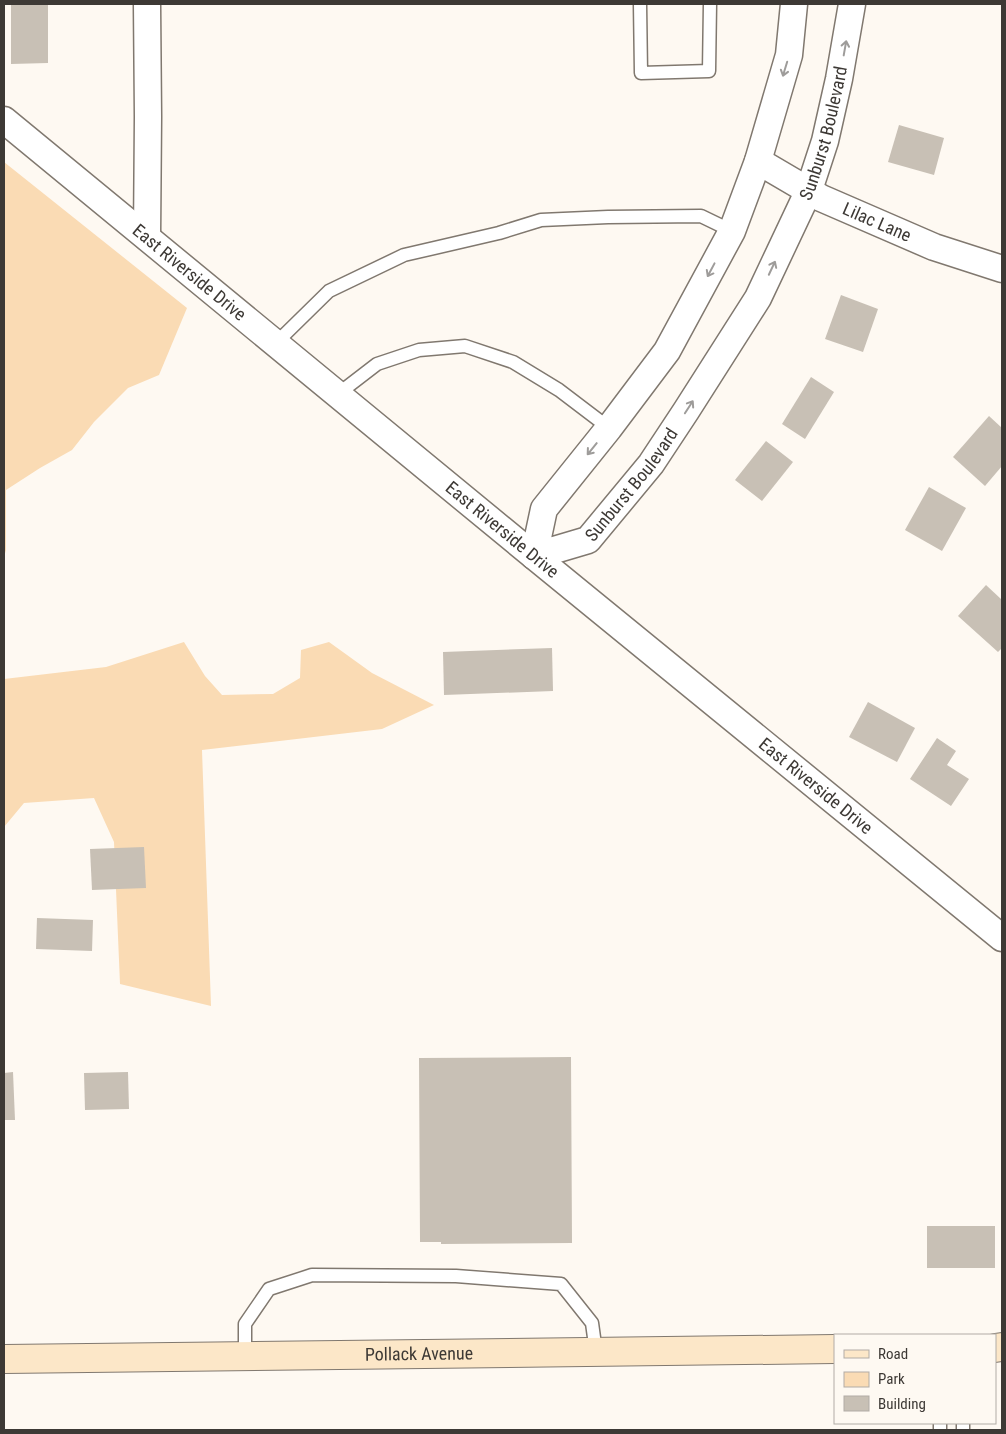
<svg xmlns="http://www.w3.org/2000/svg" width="1006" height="1434" font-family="'Roboto Condensed',sans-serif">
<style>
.green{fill:#fadbb4}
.building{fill:#c8c0b5}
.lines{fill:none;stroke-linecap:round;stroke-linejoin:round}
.lane-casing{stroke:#80786f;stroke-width:15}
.street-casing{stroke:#80786f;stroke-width:29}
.secondary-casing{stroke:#80786f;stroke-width:30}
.lane{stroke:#fff;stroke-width:12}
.street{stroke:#fff;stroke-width:26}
.secondary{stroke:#fce7c8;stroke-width:28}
.oneway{stroke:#9e9c9a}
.labels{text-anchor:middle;stroke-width:4;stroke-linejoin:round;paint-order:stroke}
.street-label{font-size:18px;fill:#3d3935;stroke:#fef9f2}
</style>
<rect width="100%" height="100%" fill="#fef9f2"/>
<g class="green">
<path d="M4,162L187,308L159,375L128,388L94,422L72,450L40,468L6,490V550L4,557Z"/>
<path d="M184,642L205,676L222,695L273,694L300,678L301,650L329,642L372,673L434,705L382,729L202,750L211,1006L120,984L114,842L94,798L24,803L4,827V679L106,667Z"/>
</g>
<g class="building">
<path d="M11,4H48V63L11,64Z"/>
<path d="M899,125L944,138L934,175L888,162Z"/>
<path d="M841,295L878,309L863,352L825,339Z"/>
<path d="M811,377L834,392L805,439L782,424Z"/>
<path d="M989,416L1002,428V466L985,486L953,457Z"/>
<path d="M766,441L793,462L762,501L735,480Z"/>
<path d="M929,487L966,508L942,551L905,530Z"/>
<path d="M986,585L1002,600V648L998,652L958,616Z"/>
<path d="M552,648L553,691L444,695L443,652Z"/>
<path d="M868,702L915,728L897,762L849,737Z"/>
<path d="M937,738L956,751L947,765L969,779L951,806L910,779Z"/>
<path d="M144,847L146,888L92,890L90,849Z"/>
<path d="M37,918L93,920L92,951L36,949Z"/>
<path d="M571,1057L572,1243L441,1244V1242H420L419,1058Z"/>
<path d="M13,1072L15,1120H4V1073Z"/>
<path d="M128,1072L129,1109L85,1110L84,1073Z"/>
<rect x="927" y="1226" width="68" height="42"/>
</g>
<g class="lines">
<defs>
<g id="lane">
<path d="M640,4L641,73L709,71L710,4"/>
<path d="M276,343L329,291L404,255L499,233L541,220L608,217L701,216L732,231"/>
<path d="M338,394L377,364L419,350L465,346L513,362L559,390L609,428"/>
<path d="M245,1356V1324L269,1289L312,1275L456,1276L561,1284L592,1323L596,1352"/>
<path d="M963,1423V1430"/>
<path d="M940,1430V1423"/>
</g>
<g id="street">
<path id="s1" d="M794,4L789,55L758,161L732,231L667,351L609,428L544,509L534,556L588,540L651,464L686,411L758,298L809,190L825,141L839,79L852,4"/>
<path id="s2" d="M4,120L534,556L1002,938"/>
<path id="s3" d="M758,161L821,198L934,247L1002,269"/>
<path d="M147,237L148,117L147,4"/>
</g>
<g id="secondary">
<path d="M995,1348L1002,1347"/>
<path id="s4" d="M4,1359L835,1349"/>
</g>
</defs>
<use href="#lane" class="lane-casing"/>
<use href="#street" class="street-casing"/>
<use href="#secondary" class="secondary-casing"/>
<use href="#lane" class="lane"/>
<use href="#street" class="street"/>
<use href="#secondary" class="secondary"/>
</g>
<defs><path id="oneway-shaft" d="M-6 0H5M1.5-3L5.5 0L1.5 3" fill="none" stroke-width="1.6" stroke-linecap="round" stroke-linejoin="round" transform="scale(1.25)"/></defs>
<g class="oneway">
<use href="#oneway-shaft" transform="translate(845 48) rotate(-80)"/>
<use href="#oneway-shaft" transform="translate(785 69) rotate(107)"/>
<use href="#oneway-shaft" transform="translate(772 268) rotate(-65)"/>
<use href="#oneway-shaft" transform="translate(711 270) rotate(118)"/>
<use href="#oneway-shaft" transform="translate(689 407) rotate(-57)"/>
<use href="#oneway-shaft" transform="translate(592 449) rotate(129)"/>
</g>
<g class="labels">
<g class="street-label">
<text dy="6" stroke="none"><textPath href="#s1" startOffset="1152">Sunburst Boulevard</textPath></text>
<text dy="6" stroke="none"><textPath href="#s3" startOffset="134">Lilac Lane</textPath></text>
<text dy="6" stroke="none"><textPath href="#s2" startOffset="240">East Riverside Drive</textPath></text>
<text dy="6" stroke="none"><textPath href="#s1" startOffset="748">Sunburst Boulevard</textPath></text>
<text dy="6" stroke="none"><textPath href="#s2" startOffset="645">East Riverside Drive</textPath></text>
<text dy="6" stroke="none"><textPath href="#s2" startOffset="1050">East Riverside Drive</textPath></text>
<text dy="6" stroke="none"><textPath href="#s4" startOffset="415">Pollack Avenue</textPath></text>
</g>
</g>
<rect width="1006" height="1434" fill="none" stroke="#3d3935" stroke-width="10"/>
<rect x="834" y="1334" width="162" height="90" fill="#fef9f2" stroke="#b1aca6"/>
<rect x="844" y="1350" width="25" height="8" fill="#fce7c8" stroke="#b1aca6"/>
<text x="878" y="1359" font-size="15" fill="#3d3935">Road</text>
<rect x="844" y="1372" width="25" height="15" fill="#fadbb4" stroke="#b1aca6"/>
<text x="878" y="1384" font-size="15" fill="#3d3935">Park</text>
<rect x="844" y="1396" width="25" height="15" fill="#c8c0b5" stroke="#b1aca6"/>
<text x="878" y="1409" font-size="15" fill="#3d3935">Building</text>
</svg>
